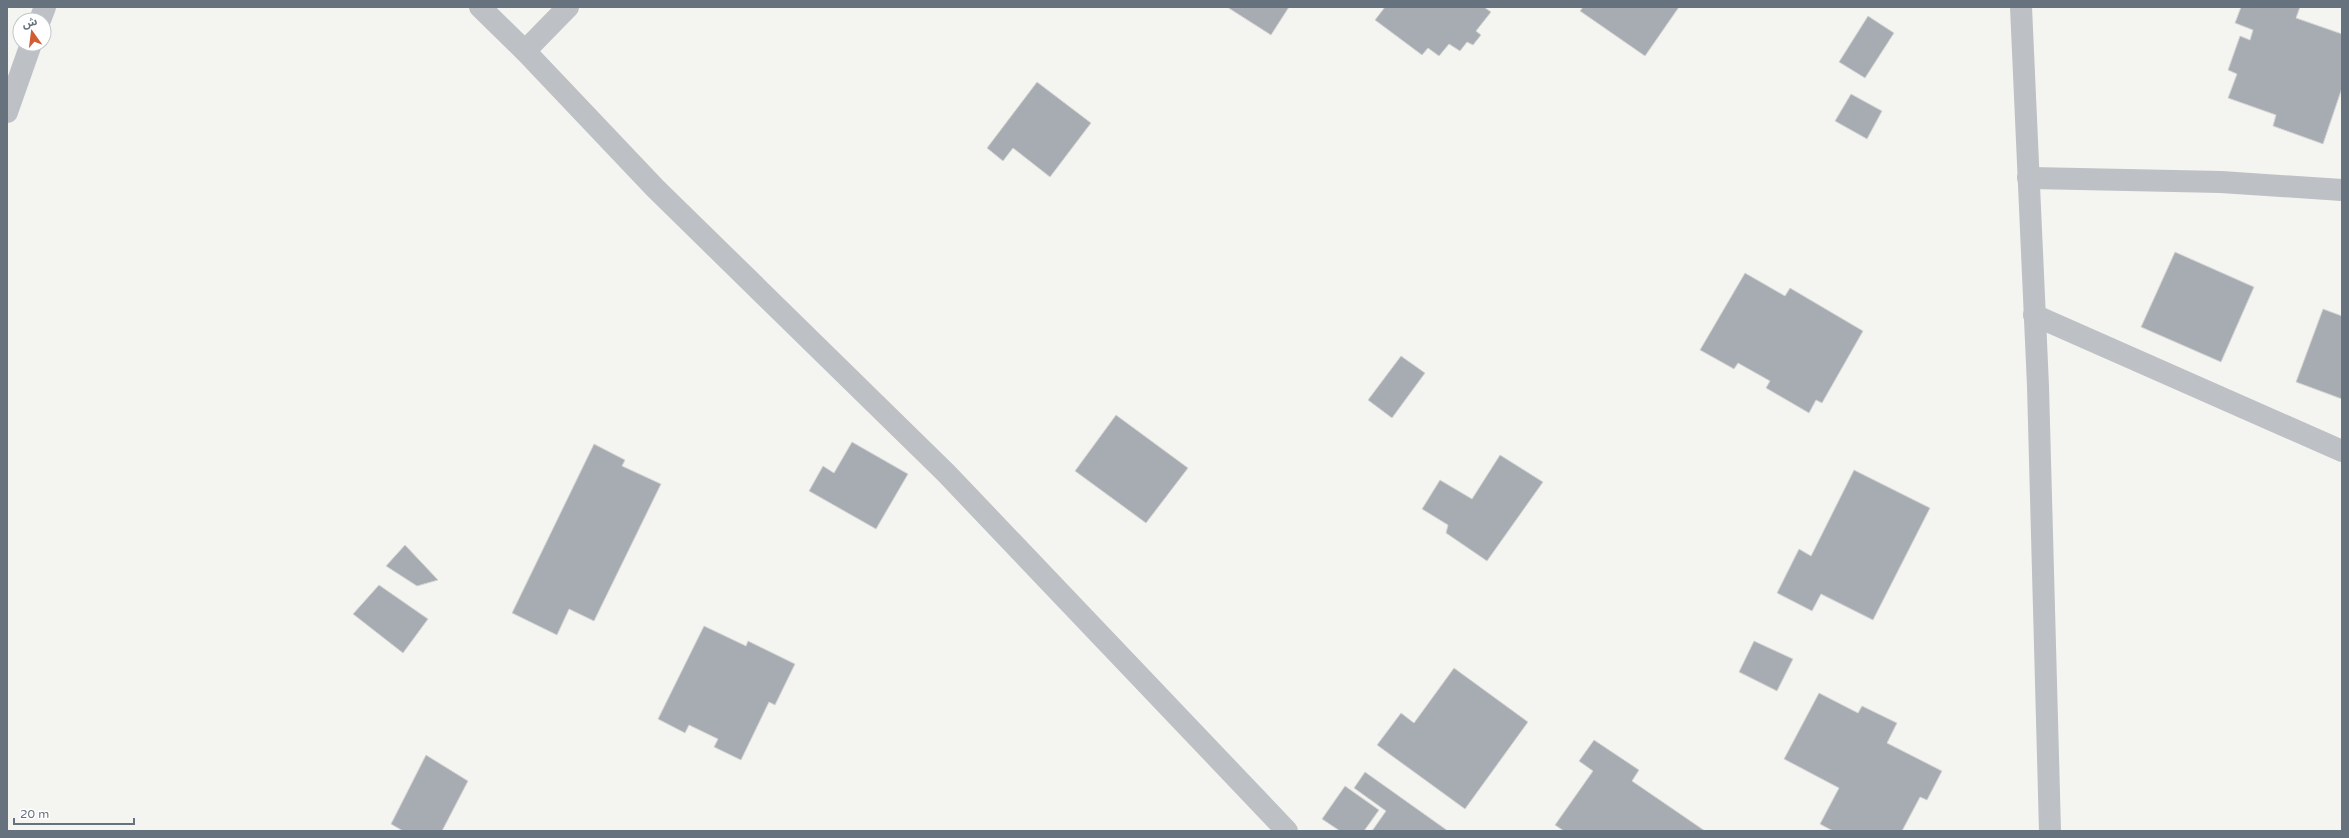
<svg xmlns="http://www.w3.org/2000/svg" width="2349" height="838" font-family="'Varela Round','Noto Sans Arabic',sans-serif">
<style>
.building{fill:#a6acb2;stroke:#d5d5d3}
.lines{fill:none;stroke-linecap:round;stroke-linejoin:round}
.minor{stroke:#bdc0c4;stroke-width:22}
</style>
<rect width="100%" height="100%" fill="#f4f4f0"/>
<g class="building">
<path d="M1227,7H1289L1271,35Z"/>
<path d="M1385,7H1484L1491,12L1476,31L1481,35L1473,45L1467,42L1460,51L1449,44L1439,56L1428,48L1422,55L1375,20Z"/>
<path d="M1583,7H1679L1645,56L1580,11Z"/>
<path d="M2241,7H2300L2296,18L2342,34V88L2323,144L2273,126L2276,115L2228,98L2237,74L2228,70L2240,36L2250,40L2253,30L2235,23Z"/>
<path d="M1868,16L1894,33L1865,78L1839,62Z"/>
<path d="M1037,82L1091,123L1050,177L1013,148L1003,161L987,148Z"/>
<path d="M1851,94L1882,111L1867,139L1835,121Z"/>
<path d="M2175,252L2254,287L2221,362L2141,327Z"/>
<path d="M1745,273L1785,296L1790,288L1863,331L1822,403L1816,400L1809,413L1766,388L1770,381L1738,363L1734,369L1700,350Z"/>
<path d="M2323,309L2342,316V399L2296,382Z"/>
<path d="M1401,356L1425,373L1392,418L1368,400Z"/>
<path d="M1116,415L1188,468L1146,523L1075,471Z"/>
<path d="M852,442L908,474L876,529L809,491L823,466L834,473Z"/>
<path d="M594,444L625,460L622,466L661,484L594,621L569,609L557,635L512,613Z"/>
<path d="M1500,455L1543,482L1487,561L1446,533L1448,525L1422,509L1440,480L1472,499Z"/>
<path d="M1854,470L1930,508L1873,620L1821,594L1812,611L1777,593L1799,549L1811,556Z"/>
<path d="M405,545L438,580L417,586L386,566Z"/>
<path d="M379,585L428,619L403,653L353,614Z"/>
<path d="M704,626L746,646L748,641L795,664L775,705L769,702L741,760L714,747L718,739L689,725L685,733L658,719Z"/>
<path d="M1754,641L1793,659L1777,691L1739,672Z"/>
<path d="M1454,668L1528,722L1465,809L1377,745L1401,713L1414,723Z"/>
<path d="M1819,693L1858,713L1862,706L1897,723L1887,743L1942,771L1927,800L1920,797L1902,831H1833L1820,824L1839,788L1784,759Z"/>
<path d="M1594,740L1639,770L1632,781L1705,831H1564L1555,825L1593,771L1579,761Z"/>
<path d="M426,755L468,781L442,831H403L391,824Z"/>
<path d="M1365,772L1448,831H1372L1386,811L1354,788Z"/>
<path d="M1345,786L1379,810L1364,831H1340L1322,819Z"/>
</g>
<g class="lines">
<g class="minor">
<path d="M480,7L525,51L655,188L946,473L1287,831"/>
<path d="M2021,7L2038,386L2050,831"/>
<path d="M40,20L45,7"/>
<path d="M525,51L568,7"/>
<path d="M7,112L31,44"/>
<path d="M2028,178L2221,182L2342,190"/>
<path d="M2034,315L2342,451"/>
</g>
</g>
<rect width="2349" height="838" fill="none" stroke="#66727e" stroke-width="16"/>
<g transform="translate(32 32) rotate(346)"><circle r="19" fill="#ffffff" stroke="#c2c7cb"/>
<path d="M0-3L7 15L0 10L-7 15Z" fill="#d15e33"/>
<text y="-6" font-size="11" font-weight="bold" text-anchor="middle" fill="#66727e">ش</text>
</g>
<path d="M14 818v6h120v-6" fill="none" stroke="#66727e" stroke-width="2"/>
<text x="20" y="818" font-size="12" fill="#66727e" stroke="#ffffff" stroke-width="3" paint-order="stroke">20 m</text>
</svg>
